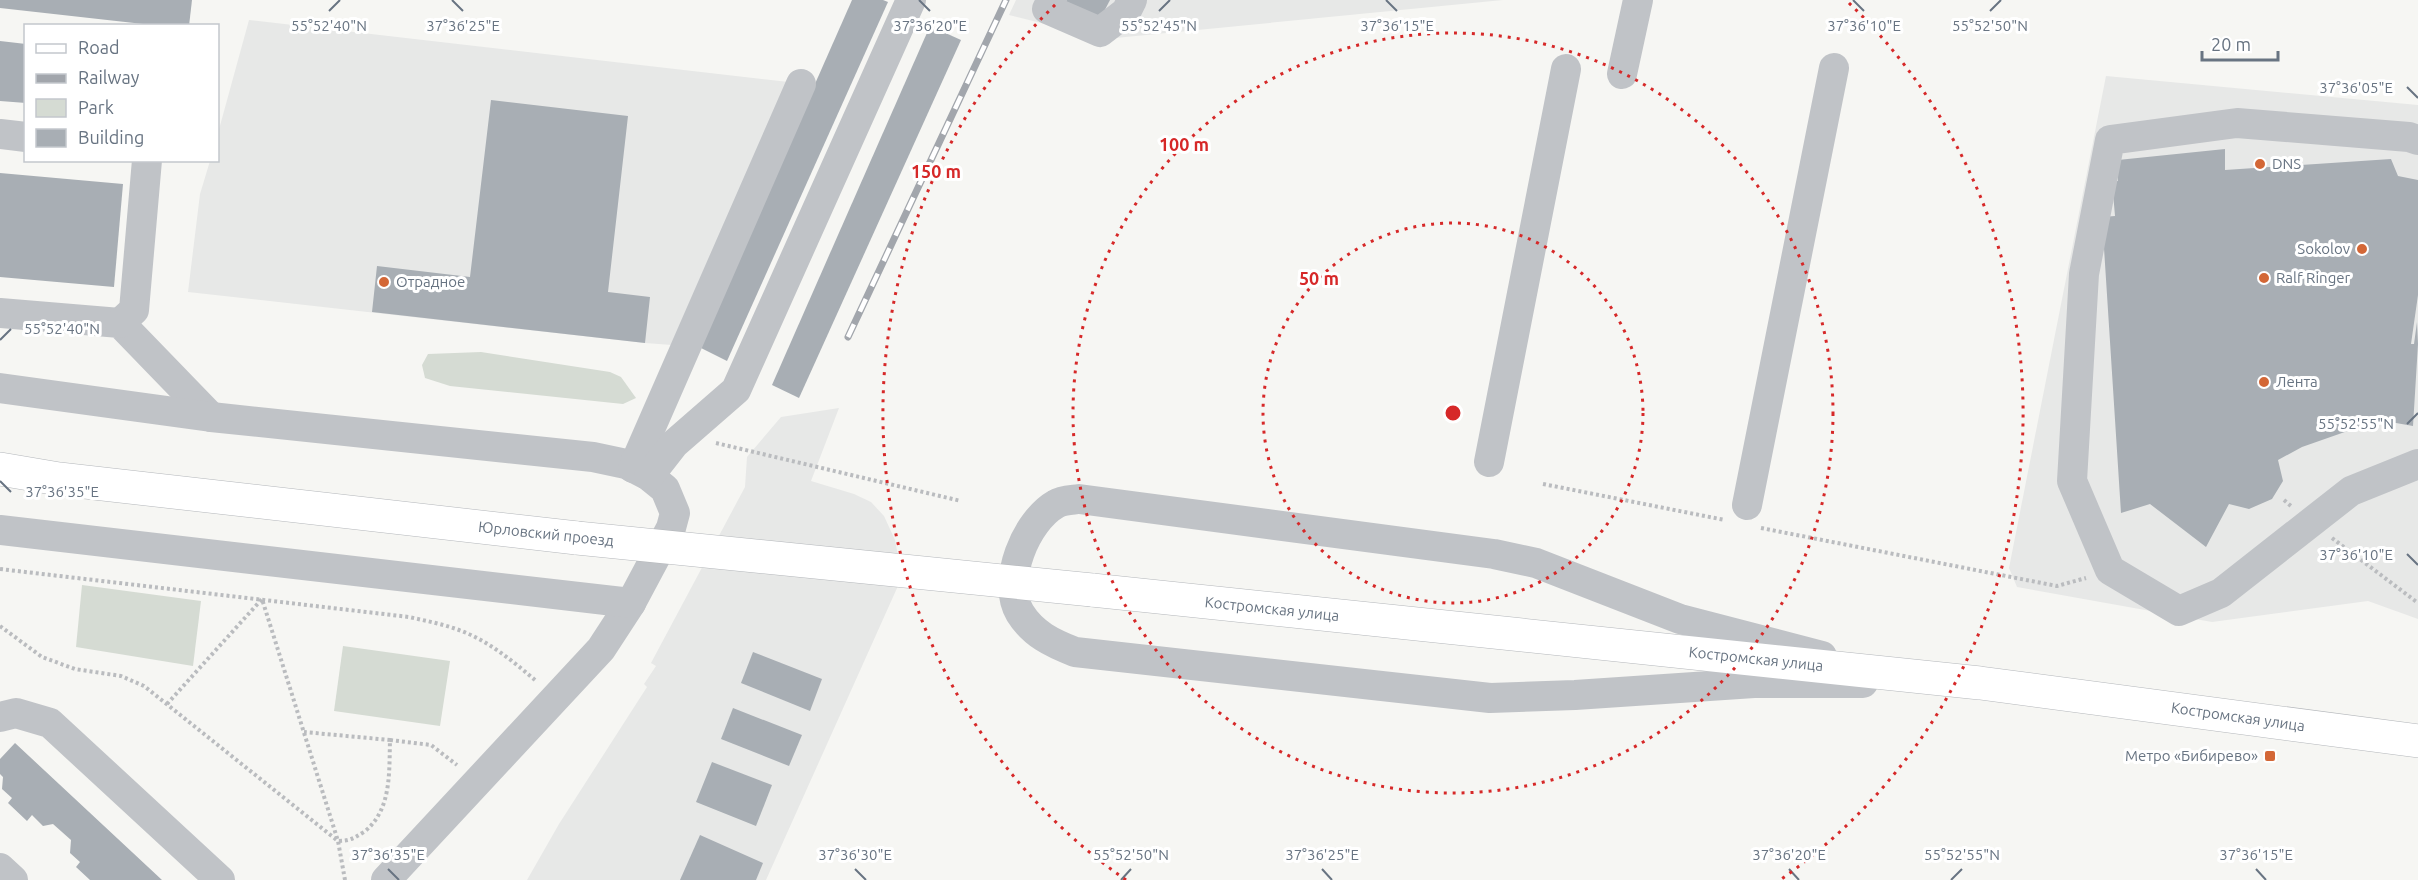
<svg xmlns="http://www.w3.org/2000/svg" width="2418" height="880" font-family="Ubuntu,sans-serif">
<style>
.built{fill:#e7e8e7}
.green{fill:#d5dbd3}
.building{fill:#a8aeb4}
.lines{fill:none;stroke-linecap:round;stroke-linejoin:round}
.major-casing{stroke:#b4b7bb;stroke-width:34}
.path{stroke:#babcbf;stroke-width:4;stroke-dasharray:3 3;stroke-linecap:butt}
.minor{stroke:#c0c3c7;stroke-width:30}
.major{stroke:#fff;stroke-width:33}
.rail-casing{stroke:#a2a6ac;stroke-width:7}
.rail{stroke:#fff;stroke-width:4.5;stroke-dasharray:14;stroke-linecap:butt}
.major-bridge-casing{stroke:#b4b7bb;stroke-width:34;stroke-linecap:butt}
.major-bridge{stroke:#fff;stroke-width:33}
.ticks{fill:none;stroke:#687482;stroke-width:2}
.ring{fill:none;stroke:#d62828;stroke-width:3;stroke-dasharray:3 6}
.poi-dot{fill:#d36736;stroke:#fff;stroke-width:2}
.labels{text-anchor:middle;stroke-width:6;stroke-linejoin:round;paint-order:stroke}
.poi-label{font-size:15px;fill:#687482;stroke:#fff;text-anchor:start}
.street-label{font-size:15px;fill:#687482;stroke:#fff}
.ticks-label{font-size:15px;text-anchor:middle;fill:#687482;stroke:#fff;stroke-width:6;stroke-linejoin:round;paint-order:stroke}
.centre{fill:#d62828;stroke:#fff;stroke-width:3}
.ring-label{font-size:18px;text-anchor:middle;font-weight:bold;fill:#d62828;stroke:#fff;stroke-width:6;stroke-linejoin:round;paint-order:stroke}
</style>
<rect width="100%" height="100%" fill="#f6f6f3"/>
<g class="built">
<path d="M1016,0H1503L1105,39L1009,15Z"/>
<path d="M249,20L815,85L699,347L645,343L188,292L200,194L210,161L218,160V133Z"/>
<path d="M2106,76L2418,105V619L2368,601L2212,622L2017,587L2009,568Z"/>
<path d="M839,408L811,481L854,494L871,502L884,516L895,540L902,577L766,880H527L559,824L647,687L644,684L656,666L651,663L745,487L747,457L781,417Z"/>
</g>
<g class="green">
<path d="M481,352L610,372L621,377L636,398L623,404L450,386L425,378L422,365L428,354Z"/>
<path d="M82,585L201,601L193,666L76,647Z"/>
<path d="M343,646L450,661L440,726L334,711Z"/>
</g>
<g class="building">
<path d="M0,0H192L189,26H161L0,8Z"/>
<path d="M852,0H883L888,2L727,361L699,347Z"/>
<path d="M1062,0H1110L1098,23Z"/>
<path d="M930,26L961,40L799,398L772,385Z"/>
<path d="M0,41L26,44V103L0,101Z"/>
<path d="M491,100L628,116L608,292L650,297L645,343L372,312L377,266L470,277Z"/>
<path d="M2225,149V170L2391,159L2398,176L2418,180V295L2411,344H2414L2417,322L2418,344L2413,426L2379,420L2302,447L2278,460L2283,481L2272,499L2249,509L2229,504L2206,547L2150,504L2121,513L2102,217L2115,216L2112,181H2118V160Z"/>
<path d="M0,173L123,184L114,287L0,277Z"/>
<path d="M753,652L822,679L810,711L741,683Z"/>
<path d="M733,708L802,735L789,766L721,739Z"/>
<path d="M15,743L162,880H90L76,867L80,862L70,853L71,840L53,824L43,826L32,815L27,821L8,803L12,798L2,789L3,777L0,774V759Z"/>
<path d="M712,762L772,785L756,826L696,802Z"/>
<path d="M700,835L763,863L756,880H680Z"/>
</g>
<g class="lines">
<defs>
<g id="major">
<path d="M0,469L59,479L577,538"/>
<path d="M1092,590L1980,683L2418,741"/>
</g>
</defs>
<use href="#major" class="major-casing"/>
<g class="path">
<path d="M716,443L961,501"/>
<path d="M1543,484L1725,520"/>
<path d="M2284,500L2291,506"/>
<path d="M1761,528L2057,586L2086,578"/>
<path d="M2332,538L2418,603"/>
<path d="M0,569L409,617C431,622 453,626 473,636C496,647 516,664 535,680"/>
<path d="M0,626L42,657L75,669L121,676L144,686L338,841L345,880"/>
<path d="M167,704L262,599L338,841C350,841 354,838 364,832C392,810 389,772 390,740L304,732"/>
<path d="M390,740L431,745L457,765"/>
</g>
<g class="minor">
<path d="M1052,0L1047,9L1100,32L1126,12L1132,0"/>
<path d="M1622,74L1638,0"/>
<path d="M0,134L26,137"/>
<path d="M2418,140L2409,137L2237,123L2110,140L2084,274L2072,481L2110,570L2179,611L2221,593L2351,491L2418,464"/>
<path d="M0,313L120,323L211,417"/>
<path d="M120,323L134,310L147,160"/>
<path d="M0,388L211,417L593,457L626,464L649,476L665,489L675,513L671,528L631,603L601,649L386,880"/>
<path d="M1489,462L1566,69"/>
<path d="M633,468L801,84"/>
<path d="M649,476L674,444L736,390L911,0"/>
<path d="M1747,505L1834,68"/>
<path d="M0,530L631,603"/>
<path d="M1822,656L1680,619L1536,563L1494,554L1079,499C1072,500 1062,500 1056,504C1026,521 1001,581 1020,613C1033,634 1052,643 1075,652L1490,698L1575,695L1754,683H1863"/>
<path d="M0,717L16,713L50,723L220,880"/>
<path d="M0,868L13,880"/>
</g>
<use href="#major" class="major"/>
<defs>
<path id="rail" d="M848,337L1006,0"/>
</defs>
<use href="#rail" class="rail-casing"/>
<use href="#rail" class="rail"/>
<defs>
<path id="major-bridge" d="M577,538L1092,590"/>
</defs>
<use href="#major-bridge" class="major-bridge-casing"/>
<use href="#major-bridge" class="major-bridge"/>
</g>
<path class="ticks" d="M452,0L463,11M919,0L930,11M1386,0L1397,11M1853,0L1864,11M329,11L340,0M1159,11L1170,0M1990,11L2001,0M2407,87L2418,98M0,340L11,329M2407,424L2418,413M0,481L11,492M2407,554L2418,565M388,869L399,880M855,869L866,880M1322,869L1332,880M1789,869L1799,880M2256,869L2266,880M1121,880L1131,869M1951,880L1962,869"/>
<g class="ring">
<circle cx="1453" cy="413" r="190"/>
<circle cx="1453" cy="413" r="380"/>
<path d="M1126 880A570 570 0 0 1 1057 3M1849 3A570 570 0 0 1 1780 880"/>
</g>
<g class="poi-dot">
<circle cx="2260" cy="164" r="6"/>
<circle cx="2362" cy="249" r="6"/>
<circle cx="2264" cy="278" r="6"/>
<circle cx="384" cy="282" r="6"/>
<circle cx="2264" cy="382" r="6"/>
<rect x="2264" y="750" width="12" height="12" rx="3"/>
</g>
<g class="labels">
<g class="poi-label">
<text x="2272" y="169">DNS</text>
<text x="2350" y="254" text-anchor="end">Sokolov</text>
<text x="2276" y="283">Ralf Ringer</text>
<text x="396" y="287">Отрадное</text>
<text x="2276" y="387">Лента</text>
<text x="2258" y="761" text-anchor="end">Метро «Бибирево»</text>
</g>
<g class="street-label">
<text transform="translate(546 534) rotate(6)" y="5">Юрловский проезд</text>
<text transform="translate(1272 609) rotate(6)" y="5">Костромская улица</text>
<text transform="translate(1756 659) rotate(6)" y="5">Костромская улица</text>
<text transform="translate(2238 717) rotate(8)" y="5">Костромская улица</text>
</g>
</g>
<g class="ticks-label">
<text x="329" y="31">55°52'40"N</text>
<text x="463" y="31">37°36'25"E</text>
<text x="930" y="31">37°36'20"E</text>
<text x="1159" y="31">55°52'45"N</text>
<text x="1397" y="31">37°36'15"E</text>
<text x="1864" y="31">37°36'10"E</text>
<text x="1990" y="31">55°52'50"N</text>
<text x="2356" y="93">37°36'05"E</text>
<text x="62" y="334">55°52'40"N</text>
<text x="2356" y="429">55°52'55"N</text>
<text x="62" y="497">37°36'35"E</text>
<text x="2356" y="560">37°36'10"E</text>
<text x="388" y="860">37°36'35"E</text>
<text x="855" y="860">37°36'30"E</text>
<text x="1131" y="860">55°52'50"N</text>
<text x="1322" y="860">37°36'25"E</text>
<text x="1789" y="860">37°36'20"E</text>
<text x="1962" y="860">55°52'55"N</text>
<text x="2256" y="860">37°36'15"E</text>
</g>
<circle cx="1453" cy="413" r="9" class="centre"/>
<g class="ring-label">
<text x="1184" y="151">100 m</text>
<text x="936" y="178">150 m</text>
<text x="1319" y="285">50 m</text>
</g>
<rect x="24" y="24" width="195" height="138" fill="#ffffff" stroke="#c3c7cd" stroke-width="1.5"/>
<rect x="36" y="44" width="30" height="9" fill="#ffffff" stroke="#c3c7cd" stroke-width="1.5"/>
<text x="78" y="54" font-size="18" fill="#687482">Road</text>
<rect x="36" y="74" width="30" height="9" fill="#a2a6ac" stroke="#c3c7cd" stroke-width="1.5"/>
<text x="78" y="84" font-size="18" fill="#687482">Railway</text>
<rect x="36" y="99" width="30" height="18" fill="#d5dbd3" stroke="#c3c7cd" stroke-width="1.5"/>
<text x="78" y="114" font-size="18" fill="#687482">Park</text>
<rect x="36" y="129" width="30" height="18" fill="#a8aeb4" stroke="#c3c7cd" stroke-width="1.5"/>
<text x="78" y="144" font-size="18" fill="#687482">Building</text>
<path d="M2202 51v9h76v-9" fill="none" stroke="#687482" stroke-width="3"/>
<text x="2211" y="51" font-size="18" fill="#687482" stroke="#ffffff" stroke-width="4.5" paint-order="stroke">20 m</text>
</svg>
